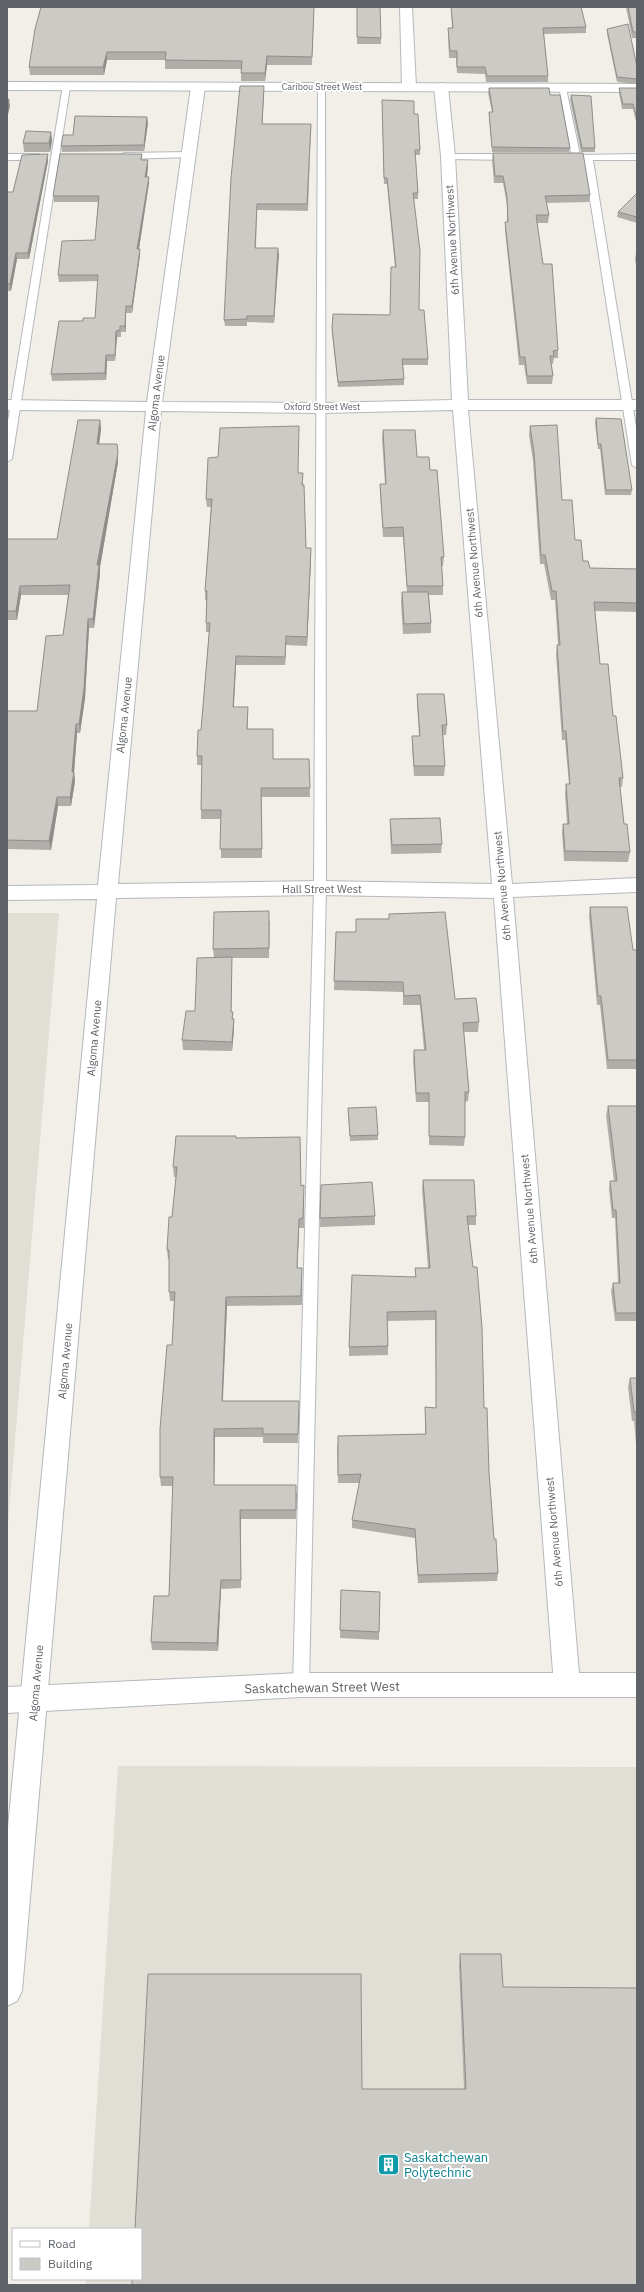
<svg xmlns="http://www.w3.org/2000/svg" width="644" height="2292" font-family="'IBM Plex Sans',sans-serif">
<style>
.education{fill:#e1ded6}
.lines{fill:none;stroke-linecap:round;stroke-linejoin:round}
.service-casing{stroke:#b5b8bc;stroke-width:2}
.minor-casing{stroke:#b5b8bc;stroke-width:2}
.tertiary-casing{stroke:#b5b8bc;stroke-width:2}
.service{fill:#fff;fill-rule:evenodd}
.minor{fill:#fff;fill-rule:evenodd}
.tertiary{fill:#fff;fill-rule:evenodd}
.wall{fill:#afaea9}
.shaded-wall{fill:#8f8d8a}
.building{fill:#cccac5;stroke:#8f8d8a}
.labels{text-anchor:middle;stroke-width:4;stroke-linejoin:round;paint-order:stroke}
.far-street-label{font-size:9px;fill:#5f6368;stroke:#fff}
.street-label{font-size:11px;fill:#5f6368;stroke:#fff}
.near-street-label{font-size:13px;fill:#5f6368;stroke:#fff}
.near-culture-label{font-size:13px;fill:#0d838f;stroke:#fff;text-anchor:start}
</style>
<rect width="100%" height="100%" fill="#f1efe8"/>
<g class="education">
<path d="M7,913H59L7,1536Z"/>
<path d="M118,1766L637,1767V2285H86V2279H141V2229H89Z"/>
</g>
<g class="lines">
<defs>
<g id="service">
<path d="M63,85L70,87L12,459L7,462V427Z"/>
<path d="M318,85L325,87L326,888L309,1685L307,1691L301,1693L295,1691L293,1685L314,888Z"/>
<path d="M559,86L566,88L580,155L637,154V160H593L637,433V468L632,465L584,161H576L572,158Z"/>
<path d="M188,152L191,153V157L124,159L120,156L124,153Z"/>
<path d="M7,154H39L43,157L39,160H7Z"/>
<path d="M445,154H511L515,157L511,160L448,159L445,158Z"/>
</g>
<g id="minor">
<path d="M400,7H412L416,87L409,91L402,87Z"/>
<path d="M198,83L205,87L162,402L321,403L452,400L441,156L434,87L441,83L448,87L455,156L468,400H637V410H468L512,884L637,878V892L513,897L580,1685L576,1694L567,1697L558,1694L554,1685L494,898L320,895L116,898L22,1991L17,2001L7,2006V1838L97,899L7,900V886L98,885L146,411L7,410V400L147,402L191,87ZM453,410L492,884L320,881L118,884L161,411L321,413Z"/>
</g>
<g id="tertiary">
<path d="M7,82L637,84V92L7,90Z"/>
<path d="M301,1673H637V1697H301L7,1713V1687Z"/>
</g>
</defs>
<use href="#service" class="service-casing"/>
<use href="#minor" class="minor-casing"/>
<use href="#tertiary" class="tertiary-casing"/>
<use href="#service" class="service"/>
<use href="#minor" class="minor"/>
<use href="#tertiary" class="tertiary"/>
</g>
<g class="wall">
<path d="M314,7L312,65H267L265,81H241V69H165V60H107L104,75H30L29,67Z"/>
<path d="M357,7L381,38V44H357Z"/>
<path d="M451,7H581L586,27V33L544,34L548,76V82H486L485,74L457,73L456,58H449L448,35V28H452Z"/>
<path d="M626,7H637V38H632Z"/>
<path d="M607,29L637,67V84L617,82L607,34Z"/>
<path d="M489,88L550,95L570,148L569,152H492L489,116V112H492L488,93Z"/>
<path d="M619,88H637V126L633,109H622L619,93Z"/>
<path d="M264,92L262,124H311L308,211L257,210L256,248H278L274,323L247,322V326H225L224,320Z"/>
<path d="M571,95L595,148V152H581L570,100Z"/>
<path d="M382,106L414,114L420,150V155H415L418,193V199H414L419,310L428,359V365H403L404,379V385L338,387L332,334V328L390,315L395,267L387,184H384Z"/>
<path d="M148,123L144,151L62,152L61,146L73,135Z"/>
<path d="M51,132L52,141L50,152H24L23,143Z"/>
<path d="M493,153L590,195L589,202L546,203L549,215L548,223H537L543,264L558,350V358H554L553,364H551L553,376L552,384H527L524,365H519L505,230V222H507V205L503,183H494L492,160Z"/>
<path d="M48,154V161L29,259H17L11,291H7V192H13Z"/>
<path d="M143,160H148V167L147,177H149V183L139,249H140V255L132,313H126V332H121V337H117L115,361H107L106,380L52,381L51,374L83,321L95,318L98,281L59,282L58,275L95,240L98,202H54L53,196Z"/>
<path d="M637,193V223L617,217L618,212Z"/>
<path d="M636,252H637V270L635,260Z"/>
<path d="M596,418L632,490L631,495H605L600,449H598L595,423Z"/>
<path d="M100,420L101,429L99,444L118,462L100,567V574L94,628H89L85,698L80,733H77L74,772L75,781L71,806H58L51,850L7,849V711H37L63,635L68,595H21L17,620H7V540L57,539Z"/>
<path d="M530,426L562,500L575,540L583,561L590,568L637,569V612L595,611L600,664L613,716L623,778L622,787H620L624,824L630,852L628,862L564,861L562,833L563,824H567L565,794L566,784H569L565,740H562L556,654L557,645H558L555,600H551L544,564H540L533,461L529,435Z"/>
<path d="M383,430L417,457L430,470L444,557L443,566H441L443,586V595H429L431,623V633L403,634L401,602L402,592H407L403,537H383L380,493V484H385L382,439Z"/>
<path d="M298,473L303,482L306,548L311,556L307,646L286,645L285,665H236L234,707H248L247,729L273,759H309L310,797H262V858H221V819H201V810L202,765H197V756L201,730L209,632H206V623L207,600H205V591L211,507H207L206,499Z"/>
<path d="M417,694L447,725L446,735H443L445,766L444,776H414L412,746V736H419L417,704Z"/>
<path d="M390,819L442,844L441,853L391,854L390,828Z"/>
<path d="M590,907L633,950H637V1069H607L600,1005H597L589,916Z"/>
<path d="M389,914L455,999L479,1022L478,1032H464L469,1092L468,1101L465,1102V1137L464,1146L429,1145V1102H416L413,1060L414,1050H424L420,1005H403V992L334,990L336,932H356L389,919Z"/>
<path d="M270,921L269,958H232V967L231,1012H233V1019H234V1029L232,1051L183,1050L182,1040L195,1011L214,957L213,949Z"/>
<path d="M608,1106H637V1321H615L611,1291L613,1283H618L615,1218H612L609,1189L610,1181H614L606,1115Z"/>
<path d="M348,1108L378,1135V1140L350,1141Z"/>
<path d="M236,1138L301,1186L304,1195V1228H299L297,1268L302,1277V1305L227,1306L223,1401L299,1410L298,1443H263V1437H215L214,1485L297,1493L296,1519H241V1588L221,1589L218,1651L152,1650L151,1642L169,1596L173,1486H161L160,1477L172,1345L174,1301H170L169,1292V1259H168L167,1250L172,1217L176,1177H174L173,1167Z"/>
<path d="M423,1180L476,1216V1225H468L484,1408L494,1539L498,1573L497,1581L418,1583L415,1538L352,1528V1520L360,1483H338L337,1445L425,1434V1407L436,1408L435,1320L387,1321L388,1346V1355L349,1356V1347L415,1277V1268H428L422,1189Z"/>
<path d="M321,1185L375,1216V1225L320,1227Z"/>
<path d="M630,1378H637V1455L634,1421H632L628,1387Z"/>
<path d="M341,1590L380,1592L379,1640L340,1638Z"/>
<path d="M460,1954L503,1987L637,2285L362,2089H464L459,1965Z"/>
</g>
<g class="shaded-wall">
<path d="M107,52V60L104,75L103,67Z"/>
<path d="M267,56V65L265,81V73Z"/>
<path d="M264,86V92L262,130V124Z"/>
<path d="M9,99L10,106L7,119V108Z"/>
<path d="M147,117L148,123L144,151V145Z"/>
<path d="M51,132L52,141L50,152L49,143Z"/>
<path d="M48,154V161L29,259L28,253Z"/>
<path d="M148,160V167L146,183L145,177Z"/>
<path d="M149,177V183L138,255L137,249Z"/>
<path d="M278,248L279,255L274,323V316Z"/>
<path d="M140,249V255L132,313V306Z"/>
<path d="M16,253L17,259L11,291L10,284Z"/>
<path d="M126,306V332L125,326Z"/>
<path d="M116,331L117,337L115,361V355Z"/>
<path d="M106,355L107,361L106,380L105,373Z"/>
<path d="M100,420L101,429L98,453L97,444Z"/>
<path d="M117,444L118,462L100,567V574L94,628L93,619L97,565Z"/>
<path d="M311,548V556L307,646V637Z"/>
<path d="M20,586L21,595L17,620L16,611Z"/>
<path d="M88,619L89,628L85,698L80,733L79,724Z"/>
<path d="M286,636V645L285,665V657Z"/>
<path d="M236,656V665L233,716V707Z"/>
<path d="M248,707V716L247,738V729Z"/>
<path d="M76,724L77,733L74,773V772L75,781L71,806L70,797Z"/>
<path d="M57,797L58,806L51,850L49,841Z"/>
<path d="M232,957V967L231,1022V1012Z"/>
<path d="M234,1019V1029L232,1051V1042Z"/>
<path d="M299,1219V1228L297,1277V1268Z"/>
<path d="M226,1297L227,1306L222,1410V1401Z"/>
<path d="M214,1429L215,1437L214,1493Z"/>
<path d="M240,1510L241,1519V1588V1580Z"/>
<path d="M221,1580V1589L218,1651L217,1643Z"/>
</g>
<g class="building">
<path d="M41,7H314L312,57L267,56L265,73H241L242,61L165,60L166,52H107L103,67H29L35,29Z"/>
<path d="M357,7H380L381,38L357,37Z"/>
<path d="M451,7H581L586,27L543,28L548,76H487L485,67H457V51H450L448,28H453Z"/>
<path d="M628,7H637V32H633Z"/>
<path d="M628,24L637,67V79L617,77L607,29Z"/>
<path d="M240,86H264L262,124H311L307,204H257L255,248H278L274,316H247V319L224,320L231,178Z"/>
<path d="M489,88H549L550,95H560L570,148L492,147L489,112H493Z"/>
<path d="M619,88H637V119L633,104H623Z"/>
<path d="M571,95L591,96L595,148H582Z"/>
<path d="M7,99H9L7,108Z"/>
<path d="M382,100L414,101V114H418L420,150H415L418,193H413L420,251L419,310H424L428,359H402L404,379L338,382L332,328L333,314L390,315L391,267H396L387,178H384Z"/>
<path d="M75,116L147,117L144,145L61,146L63,135H73Z"/>
<path d="M26,131L51,132L49,143H23Z"/>
<path d="M493,153H583L590,195L545,196L549,215H536L543,264H552L558,350L553,351L554,356H550L553,376H527L525,357H520L505,222H508L507,197L503,176H495Z"/>
<path d="M48,154L28,253H16L10,284H7V192H13L22,155Z"/>
<path d="M60,154H142L141,160H148L145,177H149L137,249H140L132,306H126L125,326H120V330L116,331L115,355H106L105,373L51,374L59,321H83V318H95L98,275H58L62,241L95,240L99,196H53Z"/>
<path d="M637,193V217L618,212Z"/>
<path d="M596,418L621,419L632,490H606L601,444H598Z"/>
<path d="M78,420H100L97,444H117L118,453L97,565H99L93,619H88L84,689L79,724H76L72,772H74L70,797H57L49,841L7,840V711H37L46,636L63,635L70,585L20,586L16,611H7V539H57Z"/>
<path d="M557,425L562,500H572L575,540H581L583,561H588L590,568L637,569V603L594,602L600,664H608L613,716H616L623,778H619L624,824H627L630,852L565,851L563,824H569L566,784H570L566,731H563L557,645H560L556,591H552L545,555H541L534,452L530,426Z"/>
<path d="M299,426L298,473H303L302,485H304L306,548H311L307,637L286,636L285,657L236,656L233,707H248L247,729H273V759H309L310,788H261L262,849H220L221,810H201L202,756H197L198,730H201L210,623H206L207,591H205L212,499H206L208,458L218,457L220,428Z"/>
<path d="M383,430H415L417,457H429L430,470H437L444,557H441L443,586H407L403,527L383,528L380,484H386Z"/>
<path d="M402,592H428L431,623L404,624Z"/>
<path d="M417,694H444L447,725H442L445,766H414L412,736H420Z"/>
<path d="M440,818L442,844L392,845L390,819Z"/>
<path d="M590,907H627L633,950H637V1060H608L601,996H598Z"/>
<path d="M269,911V948L213,949L214,912Z"/>
<path d="M445,912L455,999L476,998L479,1022L463,1023L469,1092H465V1137L429,1136V1093H416L414,1050H426L420,995L404,996L403,982L334,981L336,932H356V919H389V914Z"/>
<path d="M232,957L231,1012H233L232,1019H234L232,1042L182,1040L186,1011H195L197,958Z"/>
<path d="M608,1106H637V1313H616L613,1283H620L616,1210H613L610,1181H617Z"/>
<path d="M376,1107L378,1135L350,1136L348,1108Z"/>
<path d="M176,1136H236V1138L300,1137L301,1186L304,1185L303,1218L299,1219L297,1268H302L301,1296L226,1297L222,1401H299L298,1434H263V1428L214,1429V1485H296V1510H240L241,1580H221L217,1643L151,1642L154,1596H169L173,1477H160V1429L167,1345H172L175,1292H169V1250H167L169,1217H172L177,1167H173Z"/>
<path d="M423,1180H474L476,1216H467L473,1267H477L482,1328L484,1408H487L489,1472L494,1539H496L498,1573L418,1575L415,1529L352,1520L361,1474L338,1475V1436L426,1434L425,1407L436,1408V1311L387,1312L388,1346L349,1347L352,1275L416,1277L415,1268H430Z"/>
<path d="M372,1182L375,1216L320,1218L321,1185Z"/>
<path d="M630,1378H637V1420L636,1412H634Z"/>
<path d="M341,1590L380,1592L379,1632L340,1630Z"/>
<path d="M460,1954H501L503,1987L637,1988V2285H132V2279H141V2229H135L148,1974H361L362,2089H466Z"/>
</g>
<defs>
<symbol id="building-square" viewBox="-11 -11 22 22"><rect x="-9" y="-9" width="18" height="18" rx="4" fill="#0f9aa8" stroke="#fff"/><path d="M-4-6H4V6H1V3H-1V6H-4ZM-2.5-4.3h1.7v1.8h-1.7ZM.8-4.3h1.7v1.8H.8ZM-2.5-1h1.7V.8h-1.7ZM.8-1h1.7V.8H.8Z" fill="#fff"/></symbol>
</defs>
<g fill-rule="evenodd">
<use href="#building-square" x="376" y="2152" width="25" height="25"/>
</g>
<g class="labels">
<g class="far-street-label">
<text x="322" y="90">Caribou Street West</text>
<text x="322" y="410">Oxford Street West</text>
</g>
<g class="street-label">
<text transform="translate(452 240) rotate(-93)" y="4">6th Avenue Northwest</text>
<text transform="translate(156 393) rotate(-83)" y="4">Algoma Avenue</text>
<text transform="translate(474 563) rotate(-95)" y="4">6th Avenue Northwest</text>
<text transform="translate(124 715) rotate(-84)" y="4">Algoma Avenue</text>
<text transform="translate(502 886) rotate(-95)" y="4">6th Avenue Northwest</text>
<text x="322" y="893">Hall Street West</text>
<text transform="translate(94 1038) rotate(-85)" y="4">Algoma Avenue</text>
<text transform="translate(529 1209) rotate(-95)" y="4">6th Avenue Northwest</text>
<text transform="translate(65 1361) rotate(-85)" y="4">Algoma Avenue</text>
<text transform="translate(554 1532) rotate(-95)" y="4">6th Avenue Northwest</text>
<text transform="translate(36 1683) rotate(-85)" y="4">Algoma Avenue</text>
</g>
<g class="near-street-label">
<text transform="translate(322 1687) rotate(-1)" y="5">Saskatchewan Street West</text>
</g>
<g class="near-culture-label">
<text x="404" y="2162">Saskatchewan<tspan x="404" dy="15">Polytechnic</tspan></text>
</g>
</g>
<rect width="644" height="2292" fill="none" stroke="#5f6368" stroke-width="16"/>
<rect x="12" y="2228" width="130" height="52" fill="#ffffff" stroke="#bfc1c3"/>
<rect x="20" y="2241" width="20" height="6" fill="#ffffff" stroke="#bfc1c3"/>
<text x="48" y="2248" font-size="12" fill="#5f6368">Road</text>
<rect x="20" y="2258" width="20" height="12" fill="#cccac5" stroke="#bfc1c3"/>
<text x="48" y="2268" font-size="12" fill="#5f6368">Building</text>
</svg>
